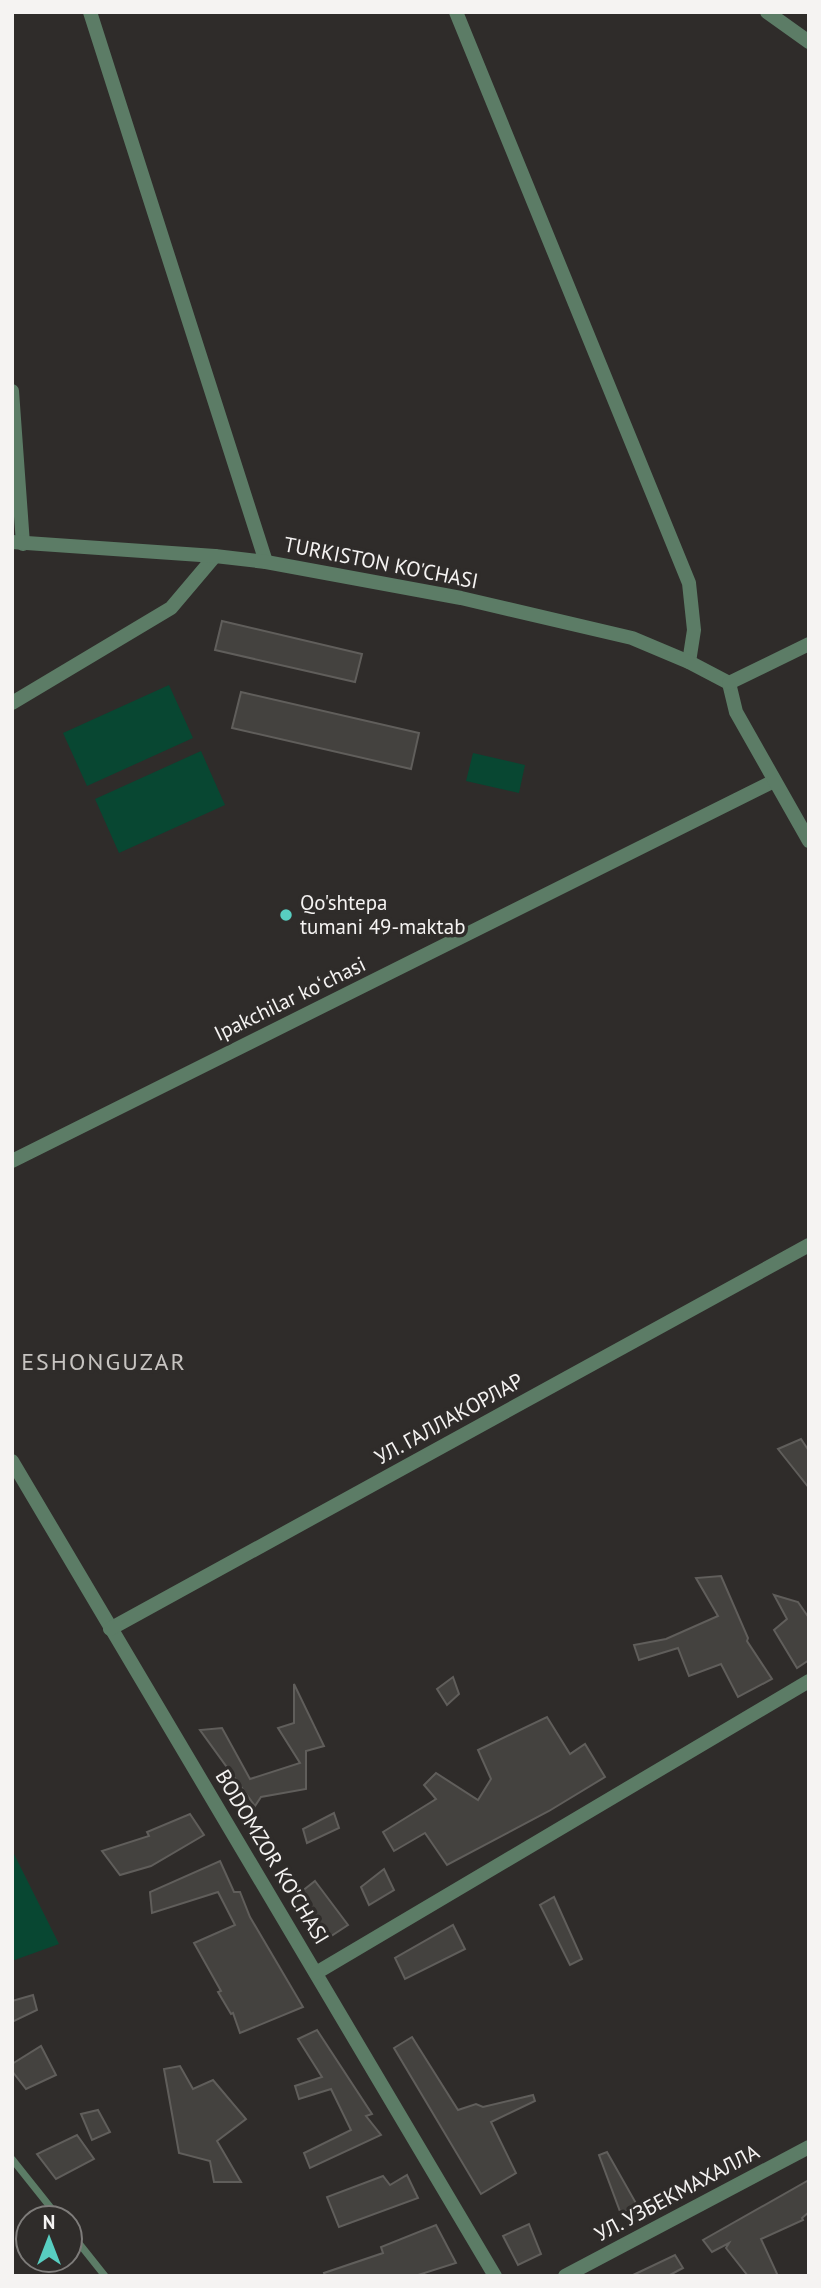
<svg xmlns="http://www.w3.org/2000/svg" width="821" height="2288" font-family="'PT Sans',sans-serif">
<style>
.green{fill:#084732}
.building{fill:#44423f;stroke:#605e5b;stroke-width:2}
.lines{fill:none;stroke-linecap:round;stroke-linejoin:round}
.service{stroke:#5c7c66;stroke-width:7}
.minor{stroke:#5c7c66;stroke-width:14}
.tertiary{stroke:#5c7c66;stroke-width:14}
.poi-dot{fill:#58cec1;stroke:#2f2c2a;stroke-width:2.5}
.labels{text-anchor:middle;stroke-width:7;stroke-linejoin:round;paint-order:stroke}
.street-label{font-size:21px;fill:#f5f3f2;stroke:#2f2c2a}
.poi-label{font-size:21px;fill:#f5f3f2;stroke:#2f2c2a;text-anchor:start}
.quarter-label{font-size:24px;letter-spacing:2px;fill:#c7c4c1;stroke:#2f2c2a}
</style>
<rect width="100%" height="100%" fill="#2f2c2a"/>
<g class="green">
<path d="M169,685L193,738L87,786L63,733Z"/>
<path d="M201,751L225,805L119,853L95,799Z"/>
<path d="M473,753L525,765L519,793L466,781Z"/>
<path d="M12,1850L59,1944L12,1961Z"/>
</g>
<g class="building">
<path d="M222,621L362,654L355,682L215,650Z"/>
<path d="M241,692L419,733L411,769L232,728Z"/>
<path d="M801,1439L809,1451V1488L778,1449Z"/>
<path d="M721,1576L748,1638L747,1641L772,1679L738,1697L721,1664L689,1676L678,1648L639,1660L634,1645L666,1639L718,1616L696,1578Z"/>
<path d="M774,1595L798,1602L809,1618V1660L797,1668L774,1630L787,1619Z"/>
<path d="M453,1677L459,1694L447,1705L437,1689Z"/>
<path d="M294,1684L324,1746L306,1751V1789L261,1797L255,1806L200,1730L222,1728L250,1779L300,1763L278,1728L294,1723Z"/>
<path d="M547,1717L570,1754L585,1744L605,1777L549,1811L447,1865L425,1833L394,1851L383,1832L436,1799L424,1785L436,1773L478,1800L491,1779L478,1750Z"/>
<path d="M334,1813L339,1828L307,1843L303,1829Z"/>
<path d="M190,1814L204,1835L151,1866L120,1875L102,1851L149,1836L147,1832Z"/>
<path d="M220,1861L234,1892H240L250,1917L303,2007L240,2033L233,2013L231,2014L218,1992L221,1991L194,1943L235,1925L218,1892L152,1913L150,1892Z"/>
<path d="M384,1869L394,1890L369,1905L361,1887Z"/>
<path d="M315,1881L348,1925L325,1940L301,1892Z"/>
<path d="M554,1897L582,1959L570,1965L540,1905Z"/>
<path d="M453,1925L465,1949L405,1979L395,1958Z"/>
<path d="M33,1995L37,2010L12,2022V2001Z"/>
<path d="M317,2030L372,2114L366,2116L381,2135L310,2168L304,2153L351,2130L331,2089L299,2099L295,2086L322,2077L298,2039Z"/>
<path d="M412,2037L458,2110L476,2104L483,2107L533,2095L535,2101L491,2122L516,2173L481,2194L394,2048Z"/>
<path d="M41,2046L56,2075L26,2089L12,2071V2064Z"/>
<path d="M180,2066L193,2089L213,2080L246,2119L217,2141L241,2182H214L210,2161L179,2153L164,2069Z"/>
<path d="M98,2110L110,2132L92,2140L81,2114Z"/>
<path d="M77,2135L94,2159L56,2179L37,2154Z"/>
<path d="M607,2152L637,2205L621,2214L599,2155Z"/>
<path d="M407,2175L418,2198L339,2227L327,2197L383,2176L390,2185Z"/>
<path d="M809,2180V2212L802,2218L803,2220L761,2239L778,2276H748L726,2248L729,2243L712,2252L703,2240Z"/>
<path d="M529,2224L541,2254L518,2265L503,2236Z"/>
<path d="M436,2225L456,2263L415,2276H325L324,2273L383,2253L381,2247Z"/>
<path d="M675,2255L683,2268L668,2276H631Z"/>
</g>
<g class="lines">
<g class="service">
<path d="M12,2159L59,2218"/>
<path d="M70,2232L105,2276"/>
</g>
<g class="minor">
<path d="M90,12L266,562"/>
<path d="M456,12L689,583L694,630L689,662"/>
<path d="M767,12L809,42"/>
<path d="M12,391L23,544"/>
<path d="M12,703L171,608L215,556"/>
<path d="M12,1161L774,781"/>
<path d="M12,1461L495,2276"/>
<path d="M110,1629L809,1245"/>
<path d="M316,1973L809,1681"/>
<path d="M565,2276L809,2147"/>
</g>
<g class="tertiary">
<path d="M12,542L215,556L266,562L461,598L632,638L689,662L729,683"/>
<path d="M729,683L736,712L809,841"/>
<path d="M729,683L809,644"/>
</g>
</g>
<circle class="poi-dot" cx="286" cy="915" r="7"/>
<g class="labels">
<g class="street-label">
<text transform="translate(381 563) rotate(11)" y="7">TURKISTON KO'CHASI</text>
<text transform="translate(290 999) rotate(-26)" y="7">Ipakchilar koʻchasi</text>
<text transform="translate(449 1419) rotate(-29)" y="7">УЛ. ГАЛЛАКОРЛАР</text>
<text transform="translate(272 1857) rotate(59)" y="7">BODOMZOR KO'CHASI</text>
<text transform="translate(677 2193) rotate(-28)" y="7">УЛ. УЗБЕКМАХАЛЛА</text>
</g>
<g class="poi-label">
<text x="300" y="910">Qo'shtepa<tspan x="300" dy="24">tumani 49-maktab</tspan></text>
</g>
<g class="quarter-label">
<text x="104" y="1370">ESHONGUZAR</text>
</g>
</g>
<rect width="821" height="2288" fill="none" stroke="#f5f3f2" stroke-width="28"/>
<g transform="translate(49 2239)"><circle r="33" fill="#2f2c2a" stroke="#7e7c7a" stroke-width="2"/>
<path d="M0-5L12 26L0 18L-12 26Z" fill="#58cec1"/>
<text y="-10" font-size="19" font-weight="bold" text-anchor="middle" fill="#f5f3f2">N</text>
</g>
</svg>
